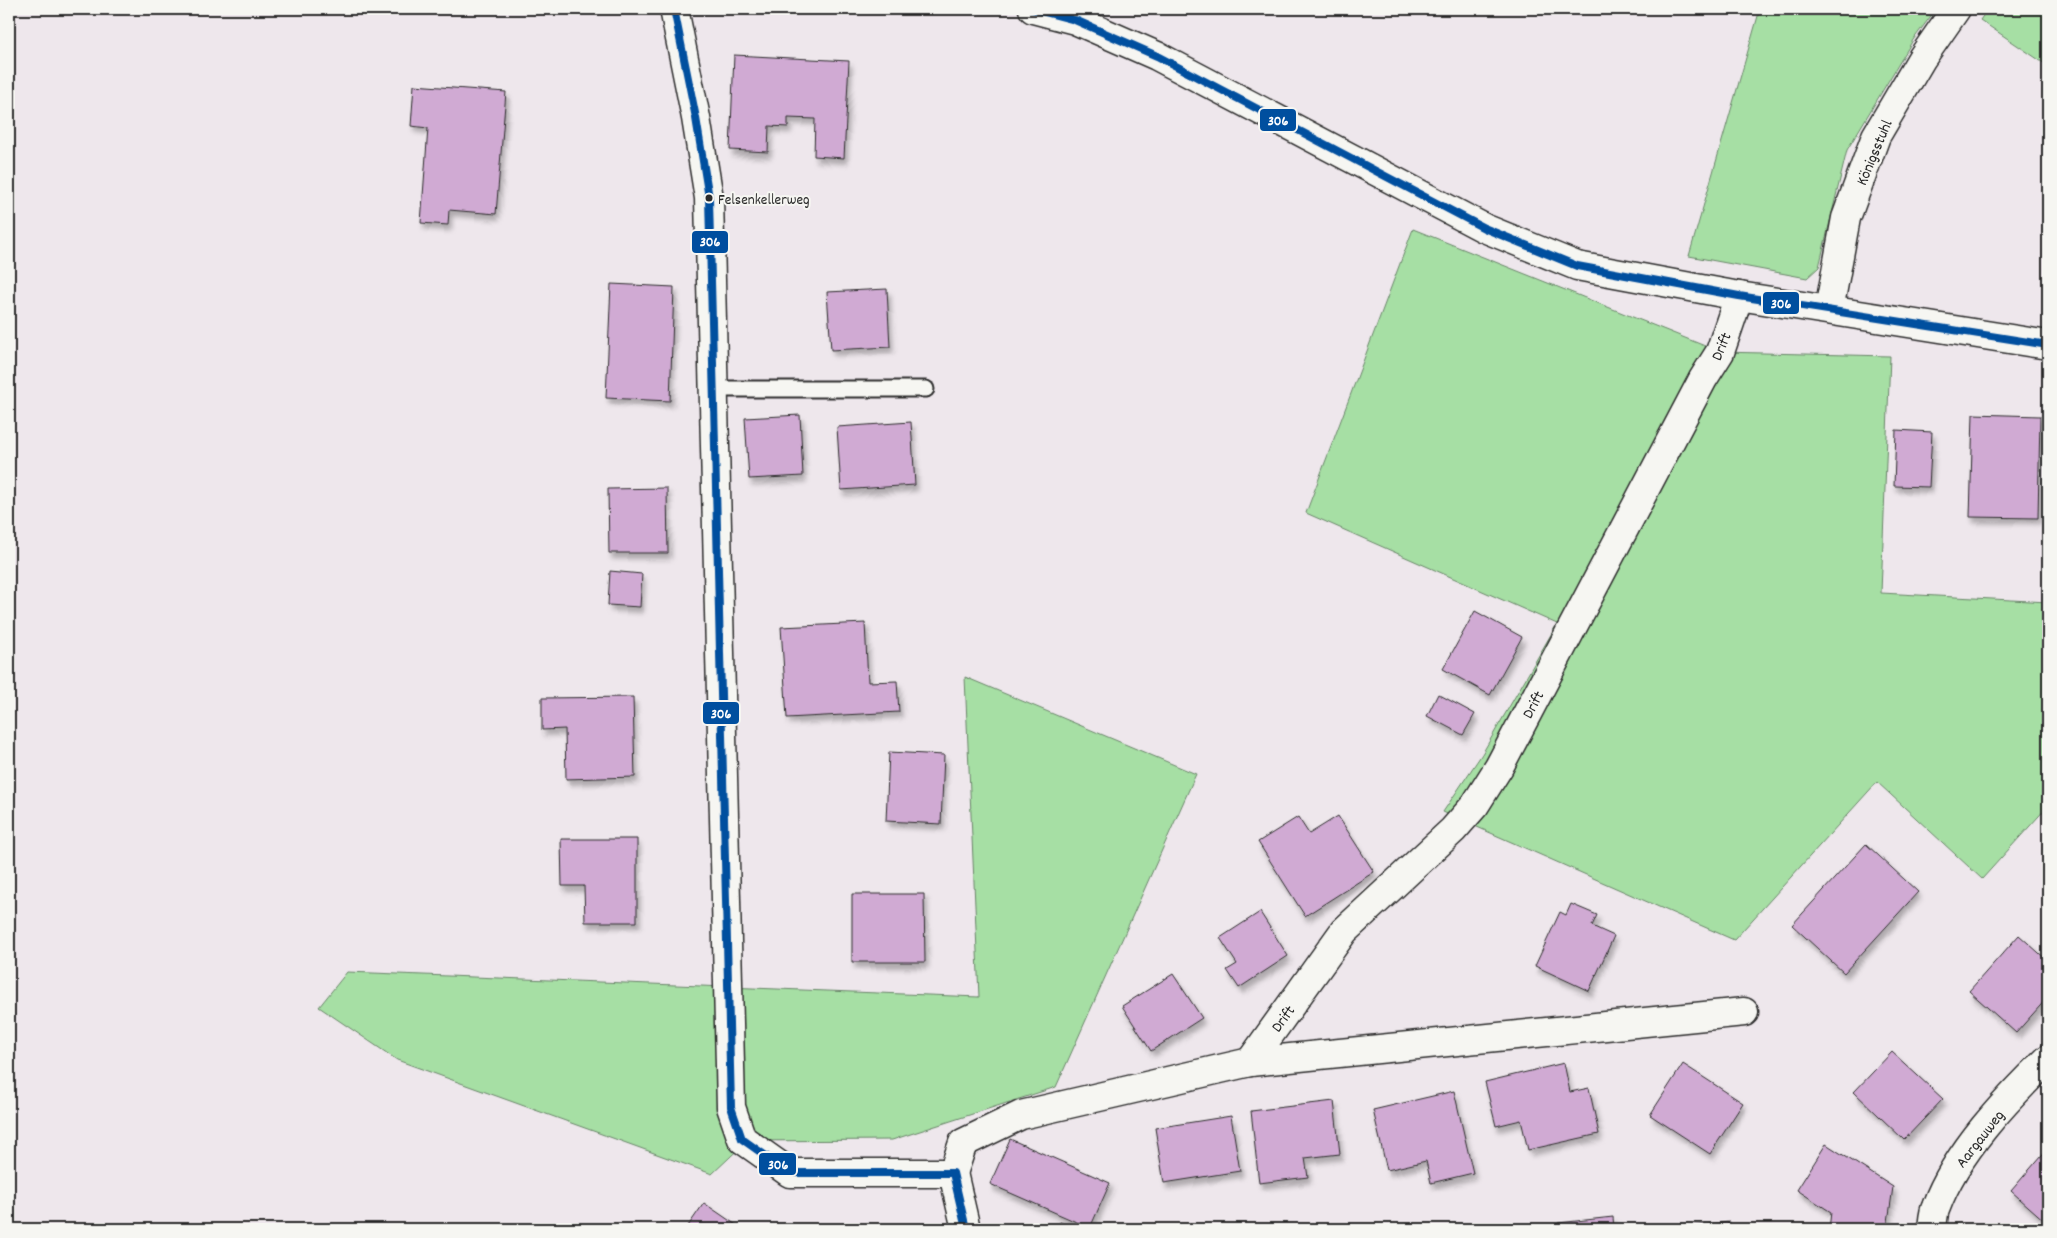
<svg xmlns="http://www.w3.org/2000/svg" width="2057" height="1238" font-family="Dekko,sans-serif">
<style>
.green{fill:#a6dfa4;stroke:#688568}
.building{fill:#d0aad3;stroke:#2b2b2b;filter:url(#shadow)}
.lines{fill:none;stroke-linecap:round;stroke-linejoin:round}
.lane-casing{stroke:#2b2b2b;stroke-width:19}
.street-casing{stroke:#2b2b2b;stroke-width:31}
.secondary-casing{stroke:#2b2b2b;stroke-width:31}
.path{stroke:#2b2b2b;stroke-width:3;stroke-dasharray:5 4;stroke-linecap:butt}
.lane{stroke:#f6f6f2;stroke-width:15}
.street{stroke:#f6f6f2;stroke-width:28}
.secondary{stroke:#f6f6f2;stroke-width:28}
.bus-1-casing{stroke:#f6f6f2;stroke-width:11}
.bus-1{stroke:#004f9f;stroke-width:8}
.bus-dot{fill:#2b2b2b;stroke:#f6f6f2;stroke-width:2}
.labels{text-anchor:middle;stroke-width:4;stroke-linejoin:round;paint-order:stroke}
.bus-label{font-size:15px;fill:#2b2b2b;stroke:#f6f6f2;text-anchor:start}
.street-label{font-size:16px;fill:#2b2b2b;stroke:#f6f6f2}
.line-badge{stroke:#f6f6f2;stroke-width:2}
.badge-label{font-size:14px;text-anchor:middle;font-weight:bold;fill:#fff}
</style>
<defs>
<filter id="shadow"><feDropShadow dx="3" dy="5.5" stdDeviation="2.5" flood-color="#0004"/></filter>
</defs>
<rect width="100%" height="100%" fill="#eee7ec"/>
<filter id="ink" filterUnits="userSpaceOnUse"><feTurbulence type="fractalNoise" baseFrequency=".02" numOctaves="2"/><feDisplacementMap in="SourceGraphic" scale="10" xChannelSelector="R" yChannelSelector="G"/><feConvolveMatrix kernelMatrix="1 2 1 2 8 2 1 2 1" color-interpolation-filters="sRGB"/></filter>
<g filter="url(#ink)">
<g class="green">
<path d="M1760,9H1936L1913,40L1847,150L1819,267L1807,278L1689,256Z"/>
<path d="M1988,9H2048V66L1980,20Z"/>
<path d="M1413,229L1720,352L1890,356L1881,593L2048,602V806L1982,879L1877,782L1734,940L1443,812L1482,754L1557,624L1306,513Z"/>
<path d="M965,677L1196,774L1056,1087L892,1140L747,1141L712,1174L397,1060L319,1007L347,972L979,997Z"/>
</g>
<g class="building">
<path d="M734,55L849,61L844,158L814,156L815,119L788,118V127L769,126L768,152L730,150Z"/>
<path d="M414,85L506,92L496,214L449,210L448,225L421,223L428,128L411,126Z"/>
<path d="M611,284L674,287L670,401L606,398Z"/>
<path d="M887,289L890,347L831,350L827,292Z"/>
<path d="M1973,414L2040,416L2038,518L1970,517Z"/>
<path d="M800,415L803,476L749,479L745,418Z"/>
<path d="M911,422L915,485L841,490L837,427Z"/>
<path d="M1896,430L1932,432L1929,487L1894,486Z"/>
<path d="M667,488L668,553H609L608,489Z"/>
<path d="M610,571L642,574L640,607L608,605Z"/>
<path d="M1475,611L1522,637L1490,695L1443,669Z"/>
<path d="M865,623L868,682L897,681L899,712L787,718L781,627Z"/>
<path d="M1438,694L1475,714L1463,735L1427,716Z"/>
<path d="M633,697L635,777L566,779L565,729L542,730V698Z"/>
<path d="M889,752L944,755L941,824L886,821Z"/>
<path d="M1338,816L1374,872L1305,916L1258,842L1298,817L1309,834Z"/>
<path d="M561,839H637V922H585L584,886H562Z"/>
<path d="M1866,844L1918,892L1844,973L1792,925Z"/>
<path d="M852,894H924L925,962H852Z"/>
<path d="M1571,904L1597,915L1592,926L1614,936L1589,991L1535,966L1560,912L1566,915Z"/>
<path d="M1260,912L1288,956L1239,988L1227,970L1237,964L1220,938Z"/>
<path d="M2019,935L2048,961V997L2016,1033L1969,991Z"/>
<path d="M1173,974L1202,1018L1151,1051L1122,1006Z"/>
<path d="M1892,1052L1943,1099L1904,1140L1854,1092Z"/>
<path d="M1564,1063L1570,1092L1589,1088L1599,1134L1528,1150L1521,1120L1496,1126L1485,1082Z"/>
<path d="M1683,1064L1743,1103L1710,1154L1650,1115Z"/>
<path d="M1454,1091L1473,1173L1431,1183L1426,1161L1387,1170L1373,1110Z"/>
<path d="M1334,1101L1340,1154L1305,1158L1308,1177L1259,1183L1251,1111Z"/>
<path d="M1231,1116L1240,1171L1164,1183L1155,1128Z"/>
<path d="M1010,1139L1110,1183L1090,1228L990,1184Z"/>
<path d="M1826,1144L1893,1187L1887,1229H1829L1831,1212L1797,1190Z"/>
<path d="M2048,1148V1220L2046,1222L2011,1191Z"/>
<path d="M704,1203L742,1229H686Z"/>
<path d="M1613,1217L1614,1229H1559L1558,1223Z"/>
<path d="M1060,1222L1076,1229H1056Z"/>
<path d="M1729,1222L1730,1229H1667Z"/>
</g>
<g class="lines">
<defs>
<path id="lane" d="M715,389H926"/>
<g id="street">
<path d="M674,9L696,118L709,198L731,1107L742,1139L790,1173H953L966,1229"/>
<path d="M1829,310L1846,218L1876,136L1922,58L1956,9"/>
<path d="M1250,1062L1344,931L1453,830L1475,805L1499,767L1703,379L1720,352L1739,296"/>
<path d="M953,1173L963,1143L1021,1115L1250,1062L1744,1012"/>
<path d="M1932,1229C1933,1222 1933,1213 1936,1207C1956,1152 2007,1099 2048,1059"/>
</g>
<path id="secondary" d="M1033,9L1075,20L1157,56L1484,228L1577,266L1739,296L2048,345"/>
</defs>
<use href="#lane" class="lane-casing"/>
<use href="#street" class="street-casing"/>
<use href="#secondary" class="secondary-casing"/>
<path class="path" d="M862,9L898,10"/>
<use href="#lane" class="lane"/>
<use href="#street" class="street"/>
<use href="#secondary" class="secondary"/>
<defs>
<g id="bus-1">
<path d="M674,9L696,118L709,198L731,1107L742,1139L790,1173H953L966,1229"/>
<path d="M1033,9L1075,20L1157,56L1484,228L1577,266L1739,296L2048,345"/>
</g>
</defs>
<use href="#bus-1" class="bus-1-casing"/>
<use href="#bus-1" class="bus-1"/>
</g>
</g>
<circle class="bus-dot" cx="709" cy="198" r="4.5"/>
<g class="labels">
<g class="bus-label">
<text x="718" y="204">Felsenkellerweg</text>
</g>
<g class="street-label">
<text transform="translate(1873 152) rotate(-67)" y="6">Königsstuhl</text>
<text transform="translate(1720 346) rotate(-67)" y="6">Drift</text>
<text transform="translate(1532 704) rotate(-62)" y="6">Drift</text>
<text transform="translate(1282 1018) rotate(-54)" y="6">Drift</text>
<text transform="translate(1979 1138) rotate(-52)" y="6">Aargauweg</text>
</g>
</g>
<g class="line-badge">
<rect x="1259" y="108" width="38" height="24" rx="5" fill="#004f9f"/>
<rect x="691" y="230" width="38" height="24" rx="5" fill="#004f9f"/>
<rect x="1762" y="291" width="38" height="24" rx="5" fill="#004f9f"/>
<rect x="702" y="701" width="38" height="24" rx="5" fill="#004f9f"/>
<rect x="758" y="1152" width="39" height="24" rx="5" fill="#004f9f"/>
</g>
<g class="badge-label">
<text x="1278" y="125">306</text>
<text x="710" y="246">306</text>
<text x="1781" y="308">306</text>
<text x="721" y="718">306</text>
<text x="778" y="1169">306</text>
</g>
<rect width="2057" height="1238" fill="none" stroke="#f6f6f2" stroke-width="30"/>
<rect x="15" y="15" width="2027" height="1208" fill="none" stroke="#2b2b2b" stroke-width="2" filter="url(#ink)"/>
</svg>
